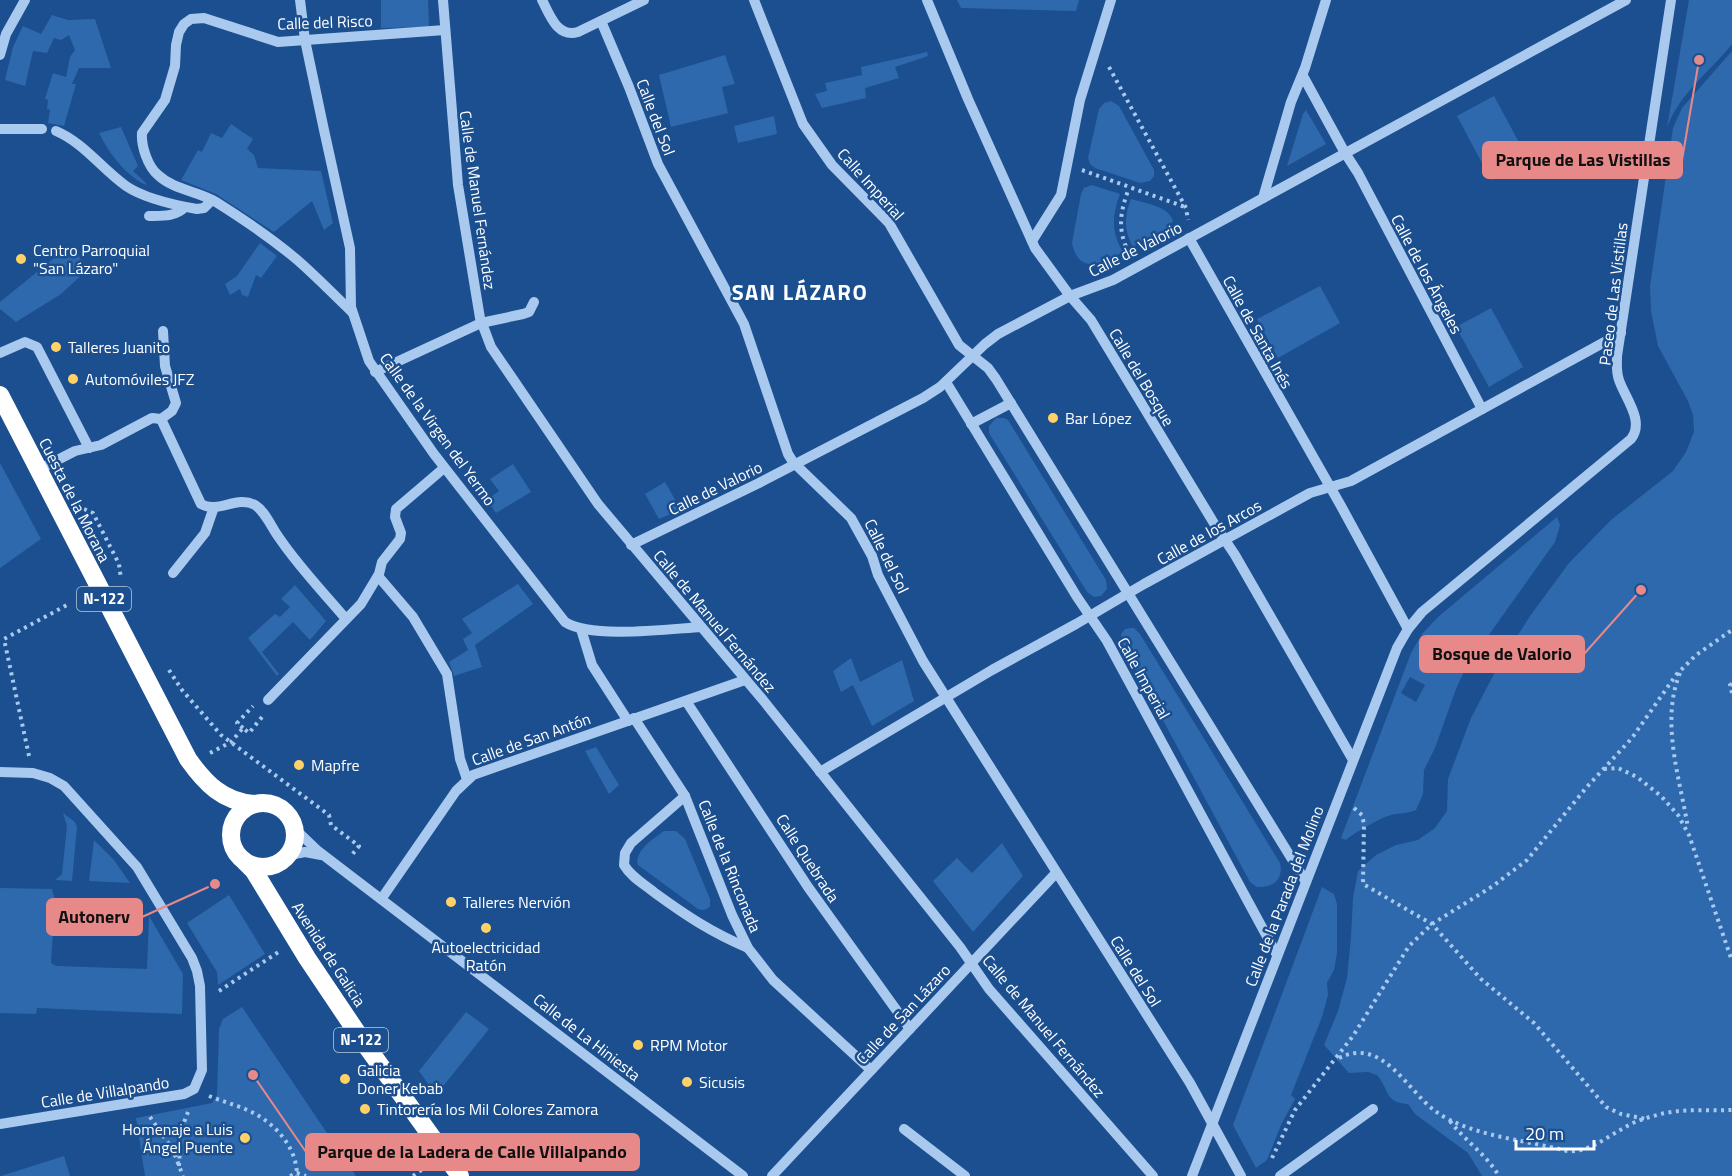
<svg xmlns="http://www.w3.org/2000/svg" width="1732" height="1176" font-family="'Titillium Web',sans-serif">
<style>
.green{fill:#2e69ad;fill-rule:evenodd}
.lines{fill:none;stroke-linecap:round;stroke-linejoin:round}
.path{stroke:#a9c9ee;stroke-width:4;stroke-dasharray:3 4.5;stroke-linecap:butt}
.minor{stroke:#a9c9ee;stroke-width:10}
.highway{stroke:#fff;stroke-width:18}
.poi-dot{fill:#ffd166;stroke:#1b4f8f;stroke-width:2}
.labels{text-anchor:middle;stroke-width:5;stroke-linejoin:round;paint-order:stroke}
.shield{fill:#1b4f8f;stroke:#bbcadd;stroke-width:1.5}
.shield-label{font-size:15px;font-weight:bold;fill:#fff}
.street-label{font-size:16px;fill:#fff;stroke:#1b4f8f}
.poi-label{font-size:16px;fill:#fff;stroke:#1b4f8f;text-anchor:start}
.district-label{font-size:22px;font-weight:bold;letter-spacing:1.5px;fill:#fff;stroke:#1b4f8f}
.leader{fill:none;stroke:#e88989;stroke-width:2}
.callout-dot{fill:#e88989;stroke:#1b4f8f;stroke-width:2}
.callout{fill:#e88989;stroke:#e88989;stroke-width:2}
.callout-label{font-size:18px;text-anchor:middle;font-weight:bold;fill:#111}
</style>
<rect width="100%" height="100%" fill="#1b4f8f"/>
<g class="green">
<path d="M381,0H428L429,27L381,28Z"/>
<path d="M957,0H1079L1076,11L961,8Z"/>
<path d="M1689,0H1732V44C1710,72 1679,93 1667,128Z"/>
<path d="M52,15L68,20L95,19L111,68H79L72,84H76L64,126L48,123L50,110L47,109L48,100L45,99L53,73L66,77L70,57L75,50L69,35L61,40L54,38L47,53L33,51L25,86L5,80L13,47L23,26L41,34Z"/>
<path d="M1732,51V1176H1482L1468,1153L1415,1114L1408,1104C1385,1103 1390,1091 1377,1075L1368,1072L1349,1073L1324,1045L1338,1011L1347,978L1351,937L1353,898L1358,871L1376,855L1396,845L1418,840L1435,828L1447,811L1448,779L1471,718L1496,670L1530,616L1569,563L1611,520L1673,471L1686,452L1694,432L1693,415L1688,401L1658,346L1651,311L1650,286L1673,128L1682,108Z"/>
<path d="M927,52L928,56L895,67L899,78L865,88L866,98L822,108L815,94L827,91L825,83L862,75L861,67Z"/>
<path d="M725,55L735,84L722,87L728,113L671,127L659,75Z"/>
<path d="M1494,96L1528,159L1491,180L1457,116Z"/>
<path d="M1111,101L1119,106L1154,170V176L1150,181L1140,183L1095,168L1090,164L1088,158L1099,109L1104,103Z"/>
<path d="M1306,110L1326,144L1287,166L1303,114Z"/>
<path d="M774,116L777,134L738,143L734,126Z"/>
<path d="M231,124L253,139L247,149L254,155L258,168L321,171L333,223L324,230L312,201L274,232L216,194L181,180L198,150L202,152L211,133L222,138Z"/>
<path d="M121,127L138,166L133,171L146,183V185C125,175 109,153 99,133Z"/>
<path d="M1092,185L1120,194C1112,215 1111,233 1123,252C1103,263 1079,276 1072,243L1081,194L1084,188Z"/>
<path d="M1131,199C1144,203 1169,206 1173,221L1167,229L1133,247C1124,231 1124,216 1131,199Z"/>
<path d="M260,243L277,256L261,278L256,275L248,297L242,295L240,289L230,295L225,284L237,276Z"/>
<path d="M77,252L86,271L61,294L16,322L0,309V302L53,259L61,254L63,258Z"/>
<path d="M1320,286L1340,323L1278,358L1257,319Z"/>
<path d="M1491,308L1523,367L1489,387L1456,327Z"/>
<path d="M996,418H1004L1008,420L1106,580L1107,589L1101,596L1094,597L1087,592L989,433V426Z"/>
<path d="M0,463L41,539L0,568Z"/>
<path d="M513,464L531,492L496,513L487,500L499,491L490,479Z"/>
<path d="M665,482L681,510L659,519L645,494Z"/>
<path d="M1557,517L1560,525L1555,542L1466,667L1456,689L1435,748L1424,770L1423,794L1416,810C1407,814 1397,813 1388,816C1380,818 1351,835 1346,840L1341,838L1411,653L1422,634L1438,617ZM1410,677L1425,685L1416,702L1401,693Z"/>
<path d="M518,584L533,604L475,645L482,667L454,676L449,662L468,650L463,639L472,633L462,619Z"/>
<path d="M295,585L326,621L310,640L293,622L262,652L279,674L277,676L248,638L275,614L280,617L290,607L281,599Z"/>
<path d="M1131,628H1134L1140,634L1280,863C1284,880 1272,888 1257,887L1250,882L1122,644L1121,634L1125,629Z"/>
<path d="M851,658L860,682L902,660L914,701L872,726L853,685L841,692L833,671Z"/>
<path d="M596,747L619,785L609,794L585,751Z"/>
<path d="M63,813L75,822L77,827L72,881L55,880L62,874L67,826Z"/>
<path d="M664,831H676L685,839L710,899V906C707,910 703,911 698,909L638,865C634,851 653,839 664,831Z"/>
<path d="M94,840L114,860L130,883L89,881Z"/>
<path d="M1002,843L1023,876L973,932L933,881L957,858L972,873Z"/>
<path d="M1322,887L1334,894L1337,904V953L1334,970L1327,983L1328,995L1322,1017L1291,1095L1295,1099L1281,1125L1267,1160L1256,1168L1233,1125Z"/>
<path d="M0,888L52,889L55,900L51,963L56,966L147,969L149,916L183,974L182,1014L37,1008L36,1014L0,1013Z"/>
<path d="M229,895L265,954L218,985L217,972L187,923Z"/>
<path d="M242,1007L356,1176H145L136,1118L212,1103L217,1095L219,1029L223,1019Z"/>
<path d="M466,1012L489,1029L436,1095L419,1071Z"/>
<path d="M64,1156L70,1176H1Z"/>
</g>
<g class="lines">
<g class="path">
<path d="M1109,67L1186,208L1188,220"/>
<path d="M1082,170L1185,207"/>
<path d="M1129,253C1117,230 1120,212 1129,188"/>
<path d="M84,509L93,513L119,564L121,579"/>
<path d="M169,670L182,690L221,735L329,815L331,825L359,846L351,856"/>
<path d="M1680,673C1660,721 1680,779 1688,828"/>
<path d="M1732,684L1730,685L1732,693"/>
<path d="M243,728L237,723L253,706"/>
<path d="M210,753L231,742L243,728L249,733L262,717"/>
<path d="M29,756L4,639L67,605"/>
<path d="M1604,769L1618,768L1637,777L1661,796L1678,815L1689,835L1732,961"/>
<path d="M1354,808L1362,815L1364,824L1363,884L1432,924L1481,979L1534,1023L1606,1107L1621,1114L1646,1119"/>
<path d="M219,991L280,951"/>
<path d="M1339,1058C1382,1036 1407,1090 1435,1111C1469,1136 1526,1140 1567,1151C1588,1153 1605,1138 1622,1129C1633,1122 1645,1118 1657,1115C1681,1108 1708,1111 1732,1110"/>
<path d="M209,1096C221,1101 233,1104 245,1109C272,1120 297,1145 297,1176"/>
<path d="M150,1117L173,1150L183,1176"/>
<path d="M1450,1121C1465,1141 1486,1154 1499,1176"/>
<path d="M1272,1158L1295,1110L1353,1036L1409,946L1432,924L1493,886L1527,860L1586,788L1632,738L1676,675L1696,655L1732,630"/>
<path d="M179,1166L181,1130L188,1112"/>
<path d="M290,1176L297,1173L306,1176"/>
<path d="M413,1176L427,1166"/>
</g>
<g class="minor">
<path d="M300,0L305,40L324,130L350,248L351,307L369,361L434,454L565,622C591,639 669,629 701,627"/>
<path d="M443,0L458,185L480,318L491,347L598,504L763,700L960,947L989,989L1153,1176"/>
<path d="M542,0C550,15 557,38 578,32L644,0"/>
<path d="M754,0L803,124L832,165L889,223L959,345L988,368L996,379L1306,882"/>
<path d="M927,0L968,99L1035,248L1070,296L1091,320L1215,525L1235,555L1353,760"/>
<path d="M601,21L629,87L658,164L744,324L788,454L793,462L851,518L872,556L878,575L923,661L1190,1083L1241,1176"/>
<path d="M0,55L6,34L25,0"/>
<path d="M1303,76L1345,153L1358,173L1482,409"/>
<path d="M0,129H42"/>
<path d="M56,131C84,143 102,169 126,186C145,199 174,205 197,209L204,208L212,200"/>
<path d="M1263,198L1291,102L1305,68L1326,0"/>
<path d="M149,216C163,216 175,217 185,207"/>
<path d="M1189,238L1341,506L1408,629"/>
<path d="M1032,241L1061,195L1080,100L1111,0"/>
<path d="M352,312C333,294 315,275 295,258C271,238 243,219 216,202C198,191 174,190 158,175C148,167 141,146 142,133L165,100L175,66L176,45L179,32L184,24L191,19L204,18L278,42L445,30"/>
<path d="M0,353L25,342L37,347L89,448"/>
<path d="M375,372L481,323L523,314L529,312L534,302"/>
<path d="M946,382L1077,597L1107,641L1277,955"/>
<path d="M161,419L201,504C218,514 237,495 255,505C266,512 272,529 280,539C299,567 324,593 346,619"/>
<path d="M971,424L1011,403"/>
<path d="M38,470L75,451L101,445L152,418L161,419L172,411L176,403L165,366L163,331"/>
<path d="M631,545L759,483L923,398L940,387L985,344L998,334L1070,296L1113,280L1626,0"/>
<path d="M173,573L205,533L214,507"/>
<path d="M378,576L413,617L447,674L460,759L467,779"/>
<path d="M581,629L592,665L628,721"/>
<path d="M268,700L361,604L379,574L382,562L400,539L401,533L395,517L396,509L444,468"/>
<path d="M686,701L808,887L910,1029"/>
<path d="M634,718L685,796L732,915L748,948L773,980L871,1070"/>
<path d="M0,772L33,773L50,778L64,786L137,867L192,958L197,971L200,986L202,1070L194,1089L184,1094L0,1124"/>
<path d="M820,772L992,670L1076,624L1144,584L1310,493L1351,481L1621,333"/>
<path d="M685,796L631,843L625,853L624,865C631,877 644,884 655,893C688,917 711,932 748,948"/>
<path d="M295,829L318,851L743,1176"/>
<path d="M289,855L305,852L321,855"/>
<path d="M382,898L456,791L473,775L745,680"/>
<path d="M904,1129L965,1176"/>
<path d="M772,1176L1056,873"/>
<path d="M1192,1176L1397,648L1408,629L1422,612L1631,439C1645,421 1625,398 1619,380C1616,372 1617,365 1617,356L1671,0"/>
<path d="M1280,1176L1373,1109"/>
</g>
<g class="highway">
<path d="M0,395L188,759C205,783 223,802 254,804"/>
<circle cx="263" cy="835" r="32"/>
<path d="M245,862L254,871L307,958L362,1040L460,1176"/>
</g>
</g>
<g class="poi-dot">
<circle cx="21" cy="259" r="6"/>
<circle cx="56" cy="347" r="6"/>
<circle cx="73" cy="379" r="6"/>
<circle cx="1053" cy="418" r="6"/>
<circle cx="299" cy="765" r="6"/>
<circle cx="451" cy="902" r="6"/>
<circle cx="486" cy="928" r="6"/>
<circle cx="638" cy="1045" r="6"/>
<circle cx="345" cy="1079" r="6"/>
<circle cx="687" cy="1082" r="6"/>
<circle cx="365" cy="1109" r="6"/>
<circle cx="245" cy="1138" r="6"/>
</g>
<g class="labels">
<g class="shield">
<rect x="77" y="587" width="54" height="24" rx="4.5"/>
<rect x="334" y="1028" width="54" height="24" rx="4.5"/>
</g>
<g class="shield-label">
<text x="104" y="604">N-122</text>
<text x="361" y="1045">N-122</text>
</g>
<g class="street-label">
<text transform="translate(325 22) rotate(-2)" y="6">Calle del Risco</text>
<text transform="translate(656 117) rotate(69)" y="6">Calle del Sol</text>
<text transform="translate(871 184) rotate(48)" y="6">Calle Imperial</text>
<text transform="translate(478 200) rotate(82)" y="6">Calle de Manuel Fernández</text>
<text transform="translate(1135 249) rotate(-27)" y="6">Calle de Valorio</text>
<text transform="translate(1427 274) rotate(62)" y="6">Calle de los Ángeles</text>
<text transform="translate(1613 294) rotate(-83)" y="6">Paseo de Las Vistillas</text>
<text transform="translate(1258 332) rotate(61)" y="6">Calle de Santa Inés</text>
<text transform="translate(1142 377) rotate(59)" y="6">Calle del Bosque</text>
<text transform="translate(438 429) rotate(54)" y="6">Calle de la Virgen del Yermo</text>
<text transform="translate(715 488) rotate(-26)" y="6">Calle de Valorio</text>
<text transform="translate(75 500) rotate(63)" y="6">Cuesta de la Morana</text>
<text transform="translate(1209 532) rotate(-29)" y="6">Calle de los Arcos</text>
<text transform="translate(887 556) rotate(64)" y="6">Calle del Sol</text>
<text transform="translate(715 621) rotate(50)" y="6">Calle de Manuel Fernández</text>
<text transform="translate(1144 678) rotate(61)" y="6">Calle Imperial</text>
<text transform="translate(531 739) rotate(-20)" y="6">Calle de San Antón</text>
<text transform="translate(808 858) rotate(57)" y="6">Calle Quebrada</text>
<text transform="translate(730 866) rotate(68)" y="6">Calle de la Rinconada</text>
<text transform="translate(1284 896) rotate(-69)" y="6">Calle de la Parada del Molino</text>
<text transform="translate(329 954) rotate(57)" y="6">Avenida de Galicia</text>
<text transform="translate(1136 971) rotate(58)" y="6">Calle del Sol</text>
<text transform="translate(903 1014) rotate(-47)" y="6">Calle de San Lázaro</text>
<text transform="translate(1044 1026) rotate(50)" y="6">Calle de Manuel Fernández</text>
<text transform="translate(587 1037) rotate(38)" y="6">Calle de La Hiniesta</text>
<text transform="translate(105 1092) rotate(-9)" y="6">Calle de Villalpando</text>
</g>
<g class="poi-label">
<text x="33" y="256">Centro Parroquial<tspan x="33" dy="18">"San Lázaro"</tspan></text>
<text x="68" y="353">Talleres Juanito</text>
<text x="85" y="385">Automóviles JFZ</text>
<text x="1065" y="424">Bar López</text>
<text x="311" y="771">Mapfre</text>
<text x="463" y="908">Talleres Nervión</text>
<text x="486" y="953" text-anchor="middle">Autoelectricidad<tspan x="486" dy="18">Ratón</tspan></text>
<text x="650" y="1051">RPM Motor</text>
<text x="357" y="1076">Galicia<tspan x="357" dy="18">Doner Kebab</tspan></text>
<text x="699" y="1088">Sicusis</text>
<text x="377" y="1115">Tintorería los Mil Colores Zamora</text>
<text x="233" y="1135" text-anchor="end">Homenaje a Luis<tspan x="233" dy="18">Ángel Puente</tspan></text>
</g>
<g class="district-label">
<text x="800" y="300">SAN LÁZARO</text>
</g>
</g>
<path class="leader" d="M1699 60L1682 160M1641 590L1584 654M215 884L142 917M253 1075L306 1152"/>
<g class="callout-dot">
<circle cx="1699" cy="60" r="6"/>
<circle cx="1641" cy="590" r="6"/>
<circle cx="215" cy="884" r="6"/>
<circle cx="253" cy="1075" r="6"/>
</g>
<g class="callout">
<rect x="1483" y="142" width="199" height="36" rx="6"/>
<rect x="1420" y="636" width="164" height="36" rx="6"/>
<rect x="47" y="899" width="95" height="36" rx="6"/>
<rect x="306" y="1134" width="333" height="36" rx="6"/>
</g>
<g class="callout-label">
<text x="1583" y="166">Parque de Las Vistillas</text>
<text x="1502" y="660">Bosque de Valorio</text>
<text x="94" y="923">Autonerv</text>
<text x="472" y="1158">Parque de la Ladera de Calle Villalpando</text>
</g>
<path d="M1516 1140v9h78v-9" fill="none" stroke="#ffffff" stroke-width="3"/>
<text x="1525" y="1140" font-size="18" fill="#ffffff" stroke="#1b4f8f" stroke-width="4.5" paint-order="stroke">20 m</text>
</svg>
